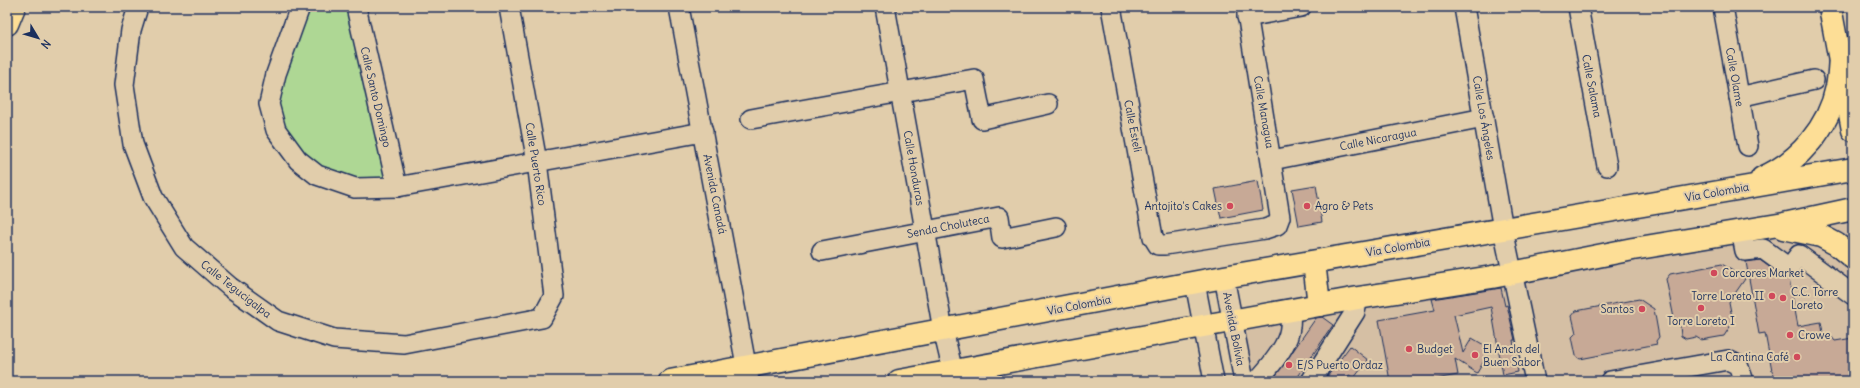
<svg xmlns="http://www.w3.org/2000/svg" width="1860" height="388" font-family="Delius,sans-serif">
<style>
.built{fill:#d5bfa4}
.green{fill:#aed794;stroke:#648379}
.building{fill:#c7a996;stroke:#1b2f5e}
.lines{fill:none;stroke-linecap:round;stroke-linejoin:round}
.minor-casing{stroke:#1b2f5e;stroke-width:22}
.major-casing{stroke:#1b2f5e;stroke-width:25}
.minor{stroke:#e1cdab;stroke-width:19}
.major{stroke:#fdde96;stroke-width:22}
.poi-dot{fill:#d1495b;stroke:#e1cdab;stroke-width:1.5}
.labels{text-anchor:middle;stroke-width:4;stroke-linejoin:round;paint-order:stroke}
.street-label{font-size:11px;fill:#1b2f5e;stroke:#e1cdab}
.poi-label{font-size:11px;fill:#1b2f5e;stroke:#e1cdab;text-anchor:start}
</style>
<rect width="100%" height="100%" fill="#e1cdab"/>
<filter id="ink" filterUnits="userSpaceOnUse"><feTurbulence type="fractalNoise" baseFrequency=".025" numOctaves="2"/><feDisplacementMap in="SourceGraphic" scale="8" xChannelSelector="R" yChannelSelector="G"/><feConvolveMatrix kernelMatrix="1 2 1 2 8 2 1 2 1" color-interpolation-filters="sRGB"/></filter>
<g filter="url(#ink)">
<path class="built" d="M1853,209V381H1244L1233,320Z"/>
<path class="green" d="M308,7H351L391,181L354,182L322,169L303,155L282,129L277,106L282,77Z"/>
<g class="building">
<path d="M1258,181L1263,210L1221,218L1215,189Z"/>
<path d="M1316,185L1322,222L1299,226L1292,189Z"/>
<path d="M1760,260L1783,277L1789,279L1798,326L1821,322L1824,338L1831,336L1835,341L1853,338V381H1774L1765,333L1759,334L1746,262Z"/>
<path d="M1722,264L1745,279L1729,302L1733,322L1724,336L1701,340L1696,337L1686,339L1681,336L1680,326L1675,323L1666,279L1670,274Z"/>
<path d="M1501,288L1505,306L1507,305L1515,340H1513L1518,372L1503,375L1491,307L1454,315L1463,353L1472,338L1491,349L1477,373L1455,359L1458,375L1424,381H1390L1379,320L1435,310L1432,299Z"/>
<path d="M1639,299L1654,309L1659,337L1656,341L1657,344L1580,359L1576,356L1572,337L1576,333L1572,316L1576,311Z"/>
<path d="M1322,317L1333,325L1295,381H1272L1316,318Z"/>
<path d="M1350,346L1368,360L1354,378L1349,375L1345,381H1324Z"/>
</g>
<g class="lines">
<defs>
<g id="minor">
<path d="M138,7L131,30L124,85L133,144L153,197L184,247L230,287L278,321L334,339L404,344L542,318L554,296L537,162L509,7"/>
<path d="M300,7L276,74L269,104L276,130L298,160L317,175L355,188L397,187L703,132"/>
<path d="M356,7L397,187"/>
<path d="M679,7L749,381"/>
<path d="M885,7L943,330L953,372"/>
<path d="M1111,7L1153,237L1158,245H1165L1265,229L1277,225L1280,217L1246,7"/>
<path d="M1464,7L1503,229L1535,381"/>
<path d="M1578,7L1607,166"/>
<path d="M1723,7L1748,146"/>
<path d="M1247,17L1301,7"/>
<path d="M1739,97L1814,80"/>
<path d="M751,119L974,79L982,119L1048,104"/>
<path d="M1272,160L1484,118"/>
<path d="M1741,231L1745,251L1763,249L1789,268L1799,255L1853,295"/>
<path d="M822,251L999,217L1002,238L1056,227"/>
<path d="M1224,277L1244,381"/>
<path d="M1195,283L1214,381"/>
<path d="M1257,381C1269,368 1289,345 1290,327C1291,321 1290,316 1290,310"/>
<path d="M1311,381L1355,312L1358,298"/>
<path d="M1610,381L1728,360L1738,365L1744,381"/>
</g>
<g id="major">
<path d="M1830,7L1853,130"/>
<path d="M7,24L14,7"/>
<path d="M1762,178C1799,162 1829,127 1837,87C1839,78 1839,68 1840,59"/>
<path d="M1783,228L1821,236L1836,244L1853,258"/>
<path d="M1314,262L1319,305"/>
<path d="M670,381L1224,277L1853,169"/>
<path d="M899,381L1358,298L1492,277L1633,249L1784,224L1853,209"/>
</g>
</defs>
<use href="#minor" class="minor-casing"/>
<use href="#major" class="major-casing"/>
<use href="#minor" class="minor"/>
<use href="#major" class="major"/>
</g>
</g>
<g class="poi-dot">
<circle cx="1230" cy="206" r="4"/>
<circle cx="1307" cy="206" r="4"/>
<circle cx="1714" cy="273" r="4"/>
<circle cx="1772" cy="296" r="4"/>
<circle cx="1783" cy="298" r="4"/>
<circle cx="1701" cy="308" r="4"/>
<circle cx="1642" cy="309" r="4"/>
<circle cx="1790" cy="335" r="4"/>
<circle cx="1409" cy="349" r="4"/>
<circle cx="1475" cy="355" r="4"/>
<circle cx="1797" cy="357" r="4"/>
<circle cx="1289" cy="365" r="4"/>
</g>
<g class="labels">
<g class="street-label">
<text transform="translate(1735 77) rotate(80)" y="4">Calle Olame</text>
<text transform="translate(1592 86) rotate(79)" y="4">Calle Salama</text>
<text transform="translate(376 97) rotate(77)" y="4">Calle Santo Domingo</text>
<text transform="translate(1264 112) rotate(80)" y="4">Calle Managua</text>
<text transform="translate(1484 118) rotate(80)" y="4">Calle Los Ángeles</text>
<text transform="translate(1133 126) rotate(79)" y="4">Calle Esteli</text>
<text transform="translate(1378 139) rotate(-11)" y="4">Calle Nicaragua</text>
<text transform="translate(536 164) rotate(81)" y="4">Calle Puerto Rico</text>
<text transform="translate(914 168) rotate(80)" y="4">Calle Honduras</text>
<text transform="translate(1717 192) rotate(-10)" y="4">Vía Colombia</text>
<text transform="translate(715 194) rotate(79)" y="4">Avenida Canadá</text>
<text transform="translate(948 226) rotate(-11)" y="4">Senda Choluteca</text>
<text transform="translate(1398 247) rotate(-10)" y="4">Vía Colombia</text>
<text transform="translate(236 289) rotate(38)" y="4">Calle Tegucigalpa</text>
<text transform="translate(1079 305) rotate(-11)" y="4">Vía Colombia</text>
<text transform="translate(1234 329) rotate(79)" y="4">Avenida Bolivia</text>
</g>
<g class="poi-label">
<text x="1222" y="210" text-anchor="end">Antojito's Cakes</text>
<text x="1315" y="210">Agro &amp; Pets</text>
<text x="1722" y="277">Corcores Market</text>
<text x="1791" y="296">C.C. Torre<tspan x="1791" dy="13">Loreto</tspan></text>
<text x="1764" y="300" text-anchor="end">Torre Loreto II</text>
<text x="1634" y="313" text-anchor="end">Santos</text>
<text x="1701" y="325" text-anchor="middle">Torre Loreto I</text>
<text x="1798" y="339">Crowe</text>
<text x="1417" y="353">Budget</text>
<text x="1483" y="353">El Ancla del<tspan x="1483" dy="13">Buen Sabor</tspan></text>
<text x="1789" y="361" text-anchor="end">La Cantina Café</text>
<text x="1297" y="369">E/S Puerto Ordaz</text>
</g>
</g>
<rect width="1860" height="388" fill="none" stroke="#e1cdab" stroke-width="24"/>
<rect x="12" y="12" width="1836" height="364" fill="none" stroke="#1b2f5e" stroke-width="1.5" filter="url(#ink)"/>
<g transform="translate(38 38) rotate(128)" stroke="#e1cdab" stroke-width="3" paint-order="stroke">
<path d="M0-3L7 15L0 10L-7 15Z" fill="#1b2f5e"/>
<text y="-6" font-size="11" font-weight="bold" text-anchor="middle" fill="#1b2f5e">N</text>
</g>
</svg>
